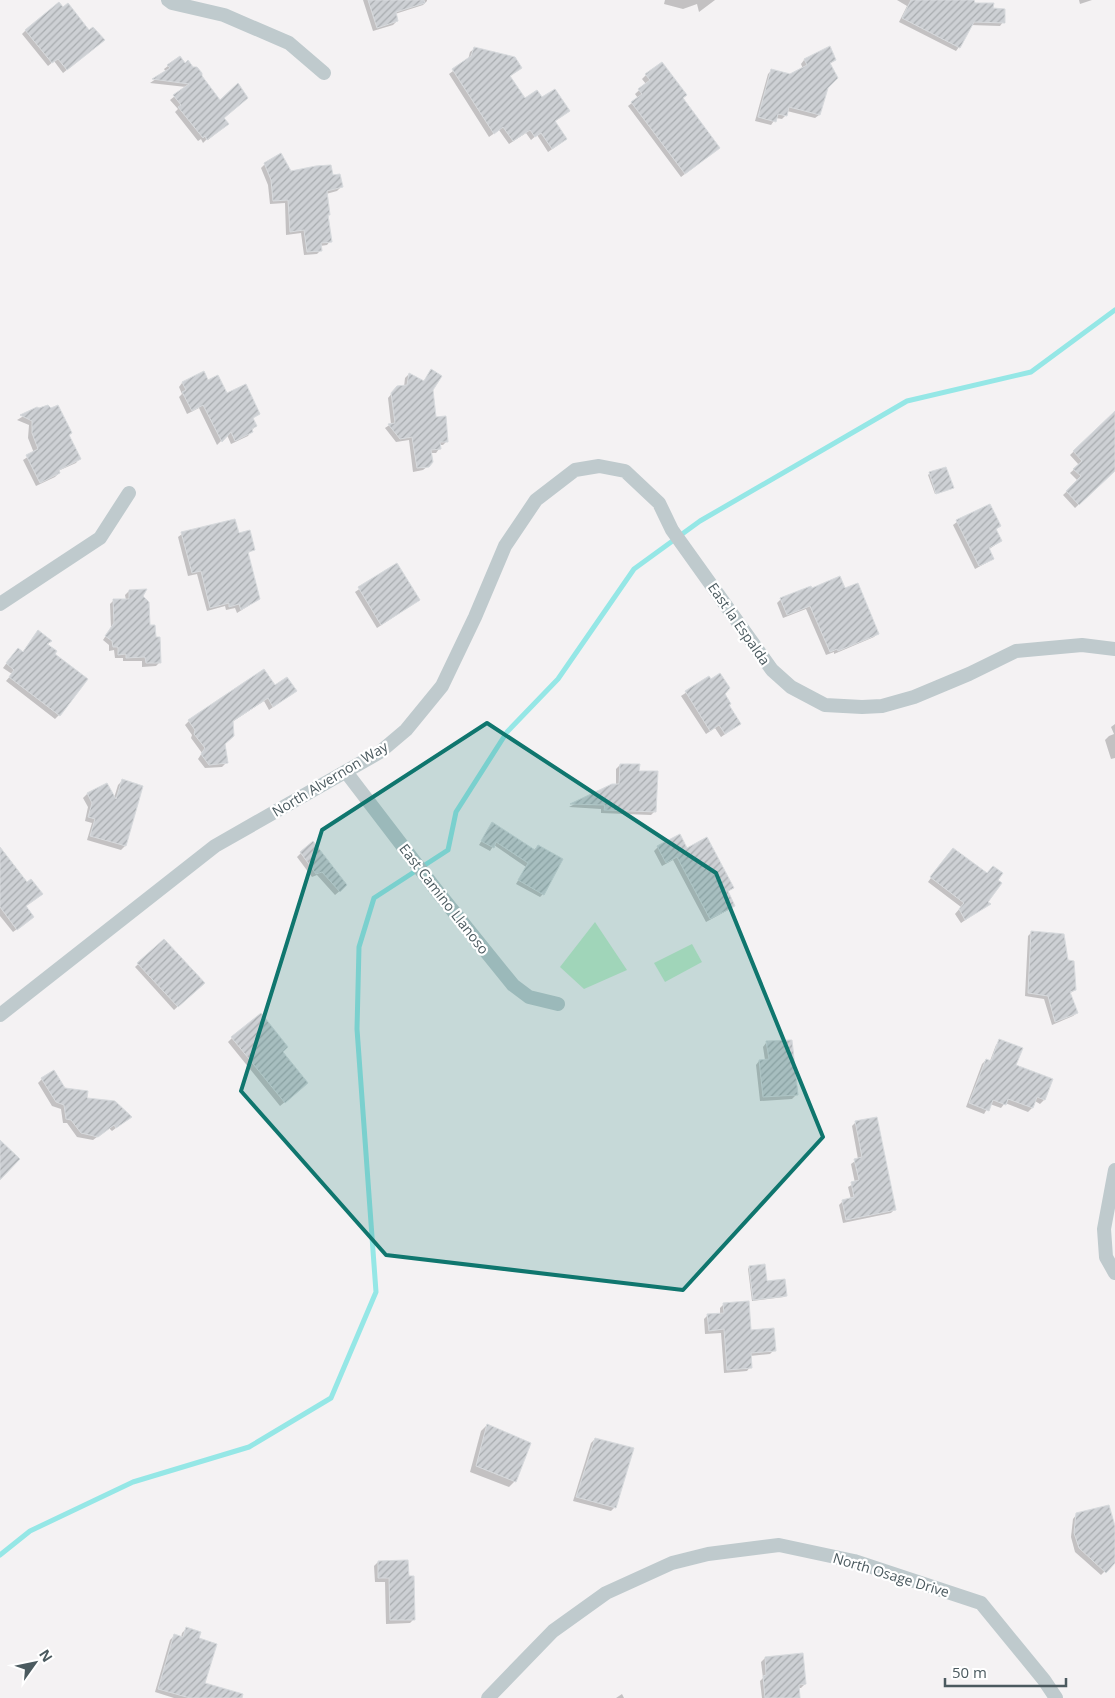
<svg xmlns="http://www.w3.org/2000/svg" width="1115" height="1698" font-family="'Open Sans',sans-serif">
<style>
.garden{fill:#c5edcc}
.shadow{fill:#0003}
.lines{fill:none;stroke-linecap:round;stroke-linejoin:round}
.stream{stroke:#95e7e6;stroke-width:5}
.building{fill:url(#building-hatch);stroke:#d7dadd}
.street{stroke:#bfcacd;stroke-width:14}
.marked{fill:#0f766e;fill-opacity:0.2;stroke:#0f766e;stroke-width:4;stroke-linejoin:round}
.labels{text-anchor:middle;stroke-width:4.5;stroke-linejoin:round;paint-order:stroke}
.street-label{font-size:14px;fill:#4b5a5f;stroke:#fff}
</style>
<defs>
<pattern id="building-hatch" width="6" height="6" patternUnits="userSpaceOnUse" patternTransform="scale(1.25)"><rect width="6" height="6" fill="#cdd0d4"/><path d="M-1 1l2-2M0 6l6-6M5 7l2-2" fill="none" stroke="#a8acaf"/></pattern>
</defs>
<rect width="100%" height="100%" fill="#f4f2f3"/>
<g class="garden">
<path d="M595,922L627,970L584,989L560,967Z"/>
<path d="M692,944L702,962L665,982L654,963Z"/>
</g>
<g class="shadow">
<path d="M363,0H427V1L423,5L395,14L397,21L393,25L373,31Z"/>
<path d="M665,0H715L699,12L697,4L683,9L664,4Z"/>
<path d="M897,0H973L974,4L992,10L1003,22L1000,26L970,25L959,47L956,51L899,22L907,6Z"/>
<path d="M1079,0H1092L1080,4Z"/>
<path d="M26,30L99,44L63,73L54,61L48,66L22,34Z"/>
<path d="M829,48L835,60L830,64L827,88L819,115L815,118L787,111L786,115L782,119L776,118L771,125L755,121L768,74L772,70L790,75L803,69L801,64L804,60Z"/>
<path d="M474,49L521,68L509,77L525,100L541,99L568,111L554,122L565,139L561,143L548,152L537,135L531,140L526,133L509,144L499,130L489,137L449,74L468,60L470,52Z"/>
<path d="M185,64L200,76L220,102L223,118L227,124L208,140L207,139L203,143L201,139L198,141L175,112L178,109L170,100L186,87L150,83L166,72L164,69L168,66Z"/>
<path d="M646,75L682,99L719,148L681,177L628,106L638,98L635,94L646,84L642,79Z"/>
<path d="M265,164L291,173L332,176L341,187L337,191L326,194L329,214L327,217L330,241L327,245L320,246L321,250L317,254L304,255L301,233L286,235L285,203L270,204L268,185L261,168Z"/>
<path d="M431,371L435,418L447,441L443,445H439V449L436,453H430L428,466L423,470L413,472L409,440L396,442L385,428L391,424L388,398L394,391L404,387L405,378L409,374L423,382Z"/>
<path d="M208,382L259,413L252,419L255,426L248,436L231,444L227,435L217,445L199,408L187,414L179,397L182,394L179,387L182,383Z"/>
<path d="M37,408L68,436L79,459L76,463L58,471L59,473L55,477L36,486L23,460L34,453L28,438L29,425L17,420Z"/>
<path d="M1114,413L1115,470L1075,508L1063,495L1078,481L1070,473L1079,465L1070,455Z"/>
<path d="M930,473L952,488L935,494L928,475Z"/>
<path d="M957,522L999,526L995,530L1001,541L988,550L992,558L988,562L975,569L953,525Z"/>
<path d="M182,534L254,549L247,554L259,599L237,613L235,608L226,610L225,606L207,611L197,574L188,576L178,537Z"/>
<path d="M396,564L419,600L377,628L355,592Z"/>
<path d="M810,587L811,590H845L878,633L874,637L834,654V652L826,655L806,609L783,618L777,603L781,599Z"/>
<path d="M129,591L141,596L160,662L156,666L142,667V661H123V658H115L114,650L109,651V645L103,640L111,628L110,604L114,600H126L125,595Z"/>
<path d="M35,635L51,641L47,645L53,654L59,715L55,719L6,681L12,674L3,668L14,653H22Z"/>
<path d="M708,678L723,694L728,706L740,724L721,737L715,728L706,734L681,696Z"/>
<path d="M274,687L295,691L269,710L264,701L232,722L224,743L226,763L222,767L205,768L198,759L202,753L191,738L192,735L185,725L189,721Z"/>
<path d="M1115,724V758L1111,759L1105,740L1109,736L1114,734L1111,727Z"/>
<path d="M620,765L638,772L655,811L651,815L601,813V809L569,807L612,785H616V769Z"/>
<path d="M122,781L142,787L125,846L121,850L87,840L92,823L85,821L88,807L83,798L87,794L106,784L114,798L118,785Z"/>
<path d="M492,824L534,850L538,846L543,894L540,897L516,884L526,867L494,845L490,851L479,845Z"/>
<path d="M658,847L686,849L732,888L728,892L734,906L730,909L706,922L673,860L662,866L654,851Z"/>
<path d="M0,850L25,907L28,921L13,932L0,916Z"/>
<path d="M301,853L342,889L335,895L317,875L312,877L297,857Z"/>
<path d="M949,853L989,904L961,923L955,914L961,907L928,882Z"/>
<path d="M1032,932L1067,961L1075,990L1069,994L1077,1013L1073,1016L1052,1025L1044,999L1025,996L1028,936Z"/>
<path d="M164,940L203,983L174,1010L135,967Z"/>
<path d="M232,1038L282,1052L303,1087L280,1106L228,1042Z"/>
<path d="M1000,1041L1015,1066L1052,1080L1044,1100L1040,1104L1035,1101L1032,1108L1028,1112L1005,1103L1001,1108L990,1104L984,1114L966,1107L982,1064L986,1060L990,1061L996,1045Z"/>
<path d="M766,1043L796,1095L792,1099L760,1101L756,1065L759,1061L765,1060L763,1047Z"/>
<path d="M42,1079L64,1089L130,1117L112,1131L109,1128L93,1140L77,1137L67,1123H63L61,1109L52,1106L38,1083Z"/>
<path d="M856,1122L895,1209L891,1213L843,1223L839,1205L843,1201L851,1199L848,1187L855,1183L851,1164L858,1159L852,1126Z"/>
<path d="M749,1267L766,1282L786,1296L784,1297L752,1301L748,1269Z"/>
<path d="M724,1304L750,1331L774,1350L770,1354L750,1356V1367L747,1371L724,1373L721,1333L705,1334L704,1319L708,1315L720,1314V1308Z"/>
<path d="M487,1425L515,1481L509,1487L470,1472L481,1431Z"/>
<path d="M595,1439L615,1507L611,1511L573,1501L591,1443Z"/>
<path d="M1077,1514L1115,1530V1561L1101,1575L1075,1552L1071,1537L1073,1519Z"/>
<path d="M378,1562L408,1577L414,1619L410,1623L386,1624L385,1582H375L374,1566Z"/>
<path d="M186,1629L198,1639L204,1684L227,1698H174L155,1692L170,1640L174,1636L181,1638L182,1633Z"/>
<path d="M765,1658L805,1684L801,1688H798L799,1698H762L760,1681L763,1678L761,1662Z"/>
<path d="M622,1694L624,1698H616Z"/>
</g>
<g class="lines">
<path class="stream" d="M0,1555L30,1531L133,1482L249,1447L331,1398L376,1292L357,1029L359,947L374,898L448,850L456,812L507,732L558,679L634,569L700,521L907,401L1031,372L1115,310"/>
</g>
<g class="building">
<path d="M368,0H424L425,3L396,12L398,21L377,28Z"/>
<path d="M911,0H974L975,3H994L993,8L1005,9V23L974,22L960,48L902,18Z"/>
<path d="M59,2L63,7L68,3L89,30L93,27L105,40L67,70L58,59L52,63L25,30Z"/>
<path d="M830,46L836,60L830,63L838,78L828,88L820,115L789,107L787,116L778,114L776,122L758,117L771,69L790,74L807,65L804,59Z"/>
<path d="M474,47L515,57L522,68L510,76L525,98L537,90L542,97L555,89L570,111L555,121L567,139L552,149L541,133L535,137L530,130L513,141L503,127L494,134L452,69L471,56Z"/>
<path d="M180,56L185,63L188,60L193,67H197L202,73V76L220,100L238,83L248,98L224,118L229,124L207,140L205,136L203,138L178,107L181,105L173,95L189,84L152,79L170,68L167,65Z"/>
<path d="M662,62L687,95L683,98L720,148L685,174L631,102L642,94L638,89L650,80L645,74Z"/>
<path d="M281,153L291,171L316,166L331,165L333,175L340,174L343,187L327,191L330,215H328L332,242L321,243L322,251L307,252L304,230L290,232L288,200L273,201L271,180L264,163Z"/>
<path d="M431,369L442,376L433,390L436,417L446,416L448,442H440L441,449L431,450L433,462L429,467L417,468L412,437L400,439L388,424L395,423L391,393L397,386L407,385L409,373L424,381Z"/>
<path d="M204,371L208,380L218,375L227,393L246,384L260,414L253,418L257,426L252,429L253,432L235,441L231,432L222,442L203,405L192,411L182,392L186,390L182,382Z"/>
<path d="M48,405L51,408L58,405L72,433L69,435L81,459L59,470L60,473L40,483L26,455L38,449L32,433V421L20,415L37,407L39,408Z"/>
<path d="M1115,411V471L1079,505L1066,491L1081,476L1073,469L1082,461L1073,451Z"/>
<path d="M946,467L954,488L936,494L929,472Z"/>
<path d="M990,504L1001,526L996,529L1002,541L989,548L994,559L979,566L956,520Z"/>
<path d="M235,519L239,533L250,530L255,550L248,552L260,599L241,610L239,604L229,607V603L210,608L201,571L192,573L181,532Z"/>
<path d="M397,563L420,600L381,625L358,587Z"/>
<path d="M840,576L845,588L858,583L879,634L838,651L837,649L830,652L810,606L787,615L780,598L811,586L812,588Z"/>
<path d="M147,589L143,596L149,602L150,625H155L156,637H160L161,663H146L145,657L126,658V654L118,655V647H113L112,641L105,636L114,623L113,599H129V590Z"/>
<path d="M38,630L52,641L47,644L57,651L55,654L88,679L60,716L9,677L14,670L6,663L18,648L23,652Z"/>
<path d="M264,669L275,685L287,677L297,691L273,707L268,698L233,721L234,736L225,744L228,763L209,765L201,754L205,748L194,734L195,730L188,720Z"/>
<path d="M720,673L730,688L725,694L731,704L729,705L741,724L725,734L719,725L710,731L685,691L709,676L711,679Z"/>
<path d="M620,764H640L639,771H658L656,812L604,810L605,805L570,804L612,784H619Z"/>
<path d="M122,779L143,786L126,846L90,836L95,819L88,817L92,803L87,793L107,783L116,799Z"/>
<path d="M492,822L535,850L538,845L563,859L544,895L518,880L528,863L496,842L494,848L481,841Z"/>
<path d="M680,834L687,848L707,837L734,888L728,891L735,906L710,919L677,857L666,863L657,846Z"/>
<path d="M313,841L347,885L340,892L322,872L316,874L300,852Z"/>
<path d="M0,847L27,882L31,879L43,894L26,906L34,917L17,930L0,907Z"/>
<path d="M953,848L987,873L993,866L1003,873L998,880L1002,883L988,902L991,904L965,920L959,909L964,903L930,877Z"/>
<path d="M1031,931L1064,934L1068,960L1074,961L1076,990L1070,992L1078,1013L1055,1022L1048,996L1028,993Z"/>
<path d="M164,939L205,983L178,1007L137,963Z"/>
<path d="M261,1013L288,1047L283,1052L308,1083L285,1103L231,1037Z"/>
<path d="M999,1039L1023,1048L1016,1065L1053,1079L1045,1100L1037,1097L1033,1108L1008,1099L1006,1105L993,1100L989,1111L969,1103L986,1059L991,1061Z"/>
<path d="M792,1040L798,1095L763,1097L759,1060L769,1059L766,1041Z"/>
<path d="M54,1070L65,1088L88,1091L87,1098L115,1101L132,1117L116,1128L114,1125L98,1137L81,1133L71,1120L66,1119L64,1105L56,1102L41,1078Z"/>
<path d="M877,1117L896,1210L846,1220L842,1200L854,1197L851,1182L859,1180L854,1159L862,1157L855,1121Z"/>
<path d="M0,1140L20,1159L0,1180Z"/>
<path d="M765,1264L767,1281L785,1279L787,1296L753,1300L749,1266Z"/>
<path d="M749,1301L751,1330L774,1328L776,1351L751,1353L752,1368L727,1370L724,1329L709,1331L707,1314L724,1313L723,1303Z"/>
<path d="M487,1424L531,1443L516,1482L476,1466Z"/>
<path d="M595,1438L634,1448L616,1508L576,1497Z"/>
<path d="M1109,1505L1115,1526V1563L1106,1573L1079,1548L1074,1533L1076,1513Z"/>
<path d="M408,1560L409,1576H414L415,1620H390L389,1578H378V1561Z"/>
<path d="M186,1627L201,1632L199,1638L217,1644L205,1683L243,1694L242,1698H190L158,1689L174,1634L183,1637Z"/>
<path d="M803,1653L806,1684L799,1685L800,1698H765L763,1676L766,1675L765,1657Z"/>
</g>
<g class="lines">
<g class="street">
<path d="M168,0L172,3L224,15L289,43L324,73"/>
<path d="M0,604L100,538L129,493"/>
<path d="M346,772L437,891L513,985L529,997L558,1004"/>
<path d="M0,1015L215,846L380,752L406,730L442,686L475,617L505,546L536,500L575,470L599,466L625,471L659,503L672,530L772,670L791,687L825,705L862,707L882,706L914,697L969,674L1016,651L1082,645L1115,649"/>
<path d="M1115,1170L1104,1229L1106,1257L1115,1273"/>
<path d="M488,1698L553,1631L606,1593L672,1563L708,1554L779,1545L854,1561L981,1603L1044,1680L1056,1698"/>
</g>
</g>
<path class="marked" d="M487,723L716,873L823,1137L683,1290L386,1255L241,1091L322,830Z"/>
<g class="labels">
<g class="street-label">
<text transform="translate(739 624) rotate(55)" y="5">East la Espalda</text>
<text transform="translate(330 779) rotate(-31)" y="5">North Alvernon Way</text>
<text transform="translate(444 899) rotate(52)" y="5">East Camino Llanoso</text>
<text transform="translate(891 1575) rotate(17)" y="5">North Osage Drive</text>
</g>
</g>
<g transform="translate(35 1663) rotate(57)" stroke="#ffffff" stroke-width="4" paint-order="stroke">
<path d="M0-4L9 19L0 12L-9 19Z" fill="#4b5a5f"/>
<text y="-8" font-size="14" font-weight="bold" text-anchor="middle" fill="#4b5a5f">N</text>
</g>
<path d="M945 1678v8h121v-8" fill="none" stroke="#4b5a5f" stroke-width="2.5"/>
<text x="952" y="1678" font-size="15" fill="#4b5a5f" stroke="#ffffff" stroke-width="4" paint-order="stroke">50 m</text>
</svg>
